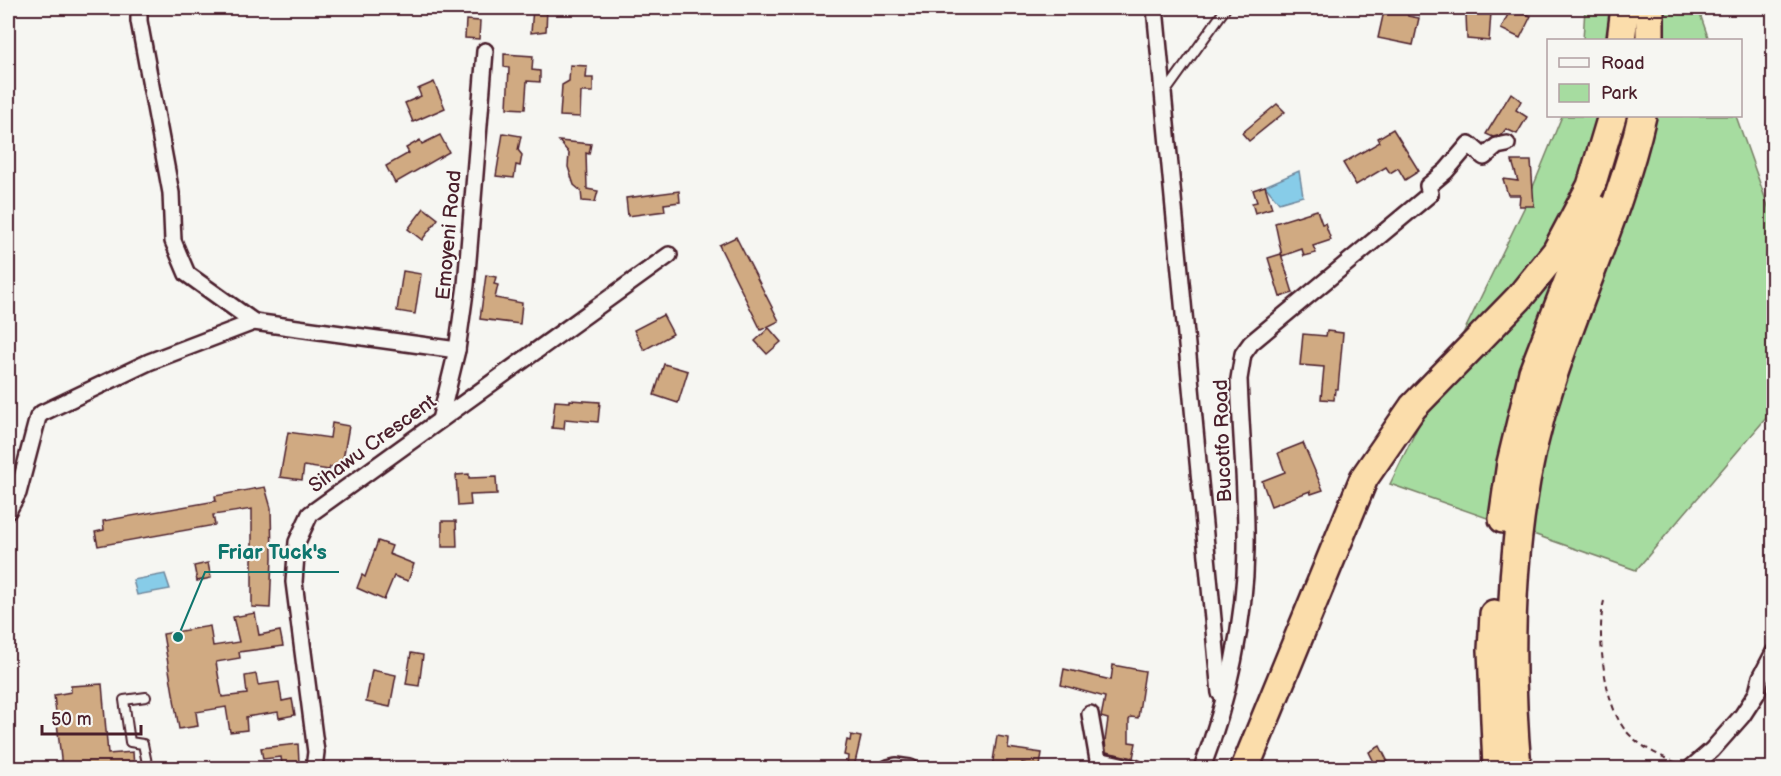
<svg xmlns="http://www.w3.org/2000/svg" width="1781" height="776" font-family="'Balsamiq Sans',sans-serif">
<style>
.green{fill:#a6dca0;stroke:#787e66;stroke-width:1.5}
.water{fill:#87cce8;stroke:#6f879c;stroke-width:1.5}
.building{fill:#d0aa82;stroke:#4a1f2b;stroke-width:1.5}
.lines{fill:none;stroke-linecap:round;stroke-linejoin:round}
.service-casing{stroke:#4a1f2b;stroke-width:12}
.minor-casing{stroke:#4a1f2b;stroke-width:20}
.motorway-casing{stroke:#4a1f2b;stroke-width:32}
.path{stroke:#4a1f2b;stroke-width:2;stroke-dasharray:6 4.5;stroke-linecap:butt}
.service{stroke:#f6f6f2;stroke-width:8}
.minor{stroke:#f6f6f2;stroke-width:15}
.motorway{stroke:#fbddab;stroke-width:27}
.labels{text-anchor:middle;stroke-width:4.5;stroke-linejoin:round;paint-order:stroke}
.street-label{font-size:20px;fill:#4a1f2b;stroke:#f6f6f2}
.leader{fill:none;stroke:#0f766e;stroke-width:2}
.callout-dot{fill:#0f766e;stroke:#f6f6f2;stroke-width:2}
.callout-label{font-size:21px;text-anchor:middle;font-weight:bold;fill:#0f766e;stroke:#f6f6f2;stroke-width:4.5;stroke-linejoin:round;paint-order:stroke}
</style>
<rect width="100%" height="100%" fill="#f6f6f2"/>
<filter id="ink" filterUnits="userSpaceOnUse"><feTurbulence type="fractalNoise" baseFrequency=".0167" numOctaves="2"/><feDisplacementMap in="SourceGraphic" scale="12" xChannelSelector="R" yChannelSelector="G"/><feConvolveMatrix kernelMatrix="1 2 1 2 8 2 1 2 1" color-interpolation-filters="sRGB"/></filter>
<g filter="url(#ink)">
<g class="green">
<path d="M1585,8H1698L1709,40H1583Z"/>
<path d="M1562,116H1736L1773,220V410L1636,570L1390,484L1526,204Z"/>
</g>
<g class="water">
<path d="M1299,171L1303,196L1279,203L1265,186Z"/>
<path d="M165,574L170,589L137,595L133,580Z"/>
</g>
<g class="building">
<path d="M533,8H547L546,31L531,33Z"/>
<path d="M1389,8H1406L1408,16L1419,18L1413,45L1378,38L1384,11L1391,12Z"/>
<path d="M1511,8L1531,16L1520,38L1501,29Z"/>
<path d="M1472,10L1491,12L1489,41L1467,39L1466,14H1472Z"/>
<path d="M466,20L480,21L479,39L465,38Z"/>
<path d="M504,54L533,56L532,70L540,71V82L527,81L525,109L507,108L509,68L504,67Z"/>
<path d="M570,65L587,66L586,78H593V92H581L580,117L560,116L562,85L569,81Z"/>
<path d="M434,82L445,108L413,122L405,103L421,96L418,89Z"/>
<path d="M1511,93L1521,101L1516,110L1527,117L1517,134L1506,129L1501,135L1493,137L1486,134Z"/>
<path d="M1277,104L1285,112L1249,141L1242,133Z"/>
<path d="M1393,129L1419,171L1405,180L1398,168L1390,173L1386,167L1356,185L1343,163L1380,142L1378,138Z"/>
<path d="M503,133L521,136L518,150L522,155L520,166L516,165L514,178L496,176Z"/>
<path d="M440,135L449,152L395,183L386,166L409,153L406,148L420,140L422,144Z"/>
<path d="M559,141L591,144L589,154L586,153L587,189L598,191L595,202L582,201L581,191L574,185L568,167L569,153Z"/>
<path d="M1512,161H1531L1534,206H1519L1520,195H1508L1503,179L1518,181Z"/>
<path d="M1265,186L1272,208L1255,213L1252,203L1257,202L1253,190Z"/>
<path d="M679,191L680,202L664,204L665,211L628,216L626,198Z"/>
<path d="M424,208L438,219L422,240L408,229Z"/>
<path d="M1317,210L1322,224L1325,223L1331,240L1313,246L1316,253L1304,256L1302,249L1282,256L1275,223Z"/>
<path d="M736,237L779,321L761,330L719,245Z"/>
<path d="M1281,254L1293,293L1280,297L1268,258Z"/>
<path d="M403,271L421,274L415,314L397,311Z"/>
<path d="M486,275L496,277L494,284L498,285L495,298L522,303L520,324L480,319Z"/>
<path d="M663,315L673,334L644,350L634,330Z"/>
<path d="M769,328L781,342L767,354L755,341Z"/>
<path d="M1327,331L1343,333L1338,389H1335L1334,400L1321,399L1324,367L1300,365L1303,334L1326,336Z"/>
<path d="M664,364L688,371L678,403L654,395Z"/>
<path d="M570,400L600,402L598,422L565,419L564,429L552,428L555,401L570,402Z"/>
<path d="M332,423L349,426L342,465L330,467L329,470L304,466L302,480L280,477L288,432L330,438Z"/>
<path d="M1303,443L1323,490L1311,494L1310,491L1271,506L1262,481L1285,472L1278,453Z"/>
<path d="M469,474V478L496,477L497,494L470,495L471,505L458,506L456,475Z"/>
<path d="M265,487L271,508L272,558L270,608L252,607V509L213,515L215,525L98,546L95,532L104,530L103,521L216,501L215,496Z"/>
<path d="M442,521H456L457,547H442Z"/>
<path d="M378,541L392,546L389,554L414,564L408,581L394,576L384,600L357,588L362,575L365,577Z"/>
<path d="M208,563L211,578L197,581L194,566Z"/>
<path d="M255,613L259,635L280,631L283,646L239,652L240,658L216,662L222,697L247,694L245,676L256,674L258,685L279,682L282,701L292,699L295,715L279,718L278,712L246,717L247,730L230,732L226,707L196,712L198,726L179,729L163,634L210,626L213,646L239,642L233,617Z"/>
<path d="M411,653L423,655L419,686L406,684Z"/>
<path d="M1113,665L1145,671L1138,718L1131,717L1129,720V742L1136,743L1133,758L1106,752L1105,741L1108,719L1101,717L1105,697L1061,685L1064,669L1111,680Z"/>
<path d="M372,670L396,675L390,707L366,702Z"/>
<path d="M102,684L108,754L133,752L134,768H62L54,695L71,692V686Z"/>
<path d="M851,735L861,737L854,767L847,765L848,756L844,755L847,740L850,741Z"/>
<path d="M997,736L1009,738L1008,748L1042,753L1040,766L1022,763V768L992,767Z"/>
<path d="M298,744L299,762L282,764L281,757L263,759L261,748Z"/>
<path d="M1380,746L1391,768H1377L1369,752Z"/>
</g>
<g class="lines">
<defs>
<g id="service">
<path d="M1165,93L1226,8"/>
<path d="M146,697L124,700L130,742L143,744L148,768"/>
</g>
<g id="minor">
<path d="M139,8V21L171,193L173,241L187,274L254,322"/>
<path d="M1155,8L1220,693"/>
<path d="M440,420L457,350L466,285L485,51"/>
<path d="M8,511L18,493L38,417L42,413L149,362L254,322L457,350"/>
<path d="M1090,714L1098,760L1135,768"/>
<path d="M314,768L316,752L294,582L297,542L310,514L669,255"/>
<path d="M888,768L896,766L910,768"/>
<path d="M1202,768C1228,700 1245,622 1246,549C1247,493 1241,435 1239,379L1243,354L1251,343L1430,194L1428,186L1446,171L1469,144L1484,157L1497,146L1507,144"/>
<path d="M1691,768L1712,750L1742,716L1757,693L1761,677L1774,652"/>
</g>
<g id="motorway">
<path d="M1621,40L1625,8"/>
<path d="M1650,40V8"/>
<path d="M1503,519L1511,463L1533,372L1596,209"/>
<path d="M1494,614L1492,650L1497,768"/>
<path d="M1245,768L1364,478L1413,407L1519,298L1556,252L1591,186L1612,116"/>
<path d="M1517,768C1506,641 1510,504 1551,382C1580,292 1621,208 1642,116"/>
</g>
</defs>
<use href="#service" class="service-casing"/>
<use href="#minor" class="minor-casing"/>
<use href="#motorway" class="motorway-casing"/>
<path class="path" d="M1604,601C1596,632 1604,706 1626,731C1640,747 1658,755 1677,763"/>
<use href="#service" class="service"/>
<use href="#minor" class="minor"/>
<use href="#motorway" class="motorway"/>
</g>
</g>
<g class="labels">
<g class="street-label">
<text transform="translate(448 235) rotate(-85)" y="7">Emoyeni Road</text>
<text transform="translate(1222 441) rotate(-92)" y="7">Bucotfo Road</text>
<text transform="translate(372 443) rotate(-36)" y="7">Sihawu Crescent</text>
</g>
</g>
<path class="leader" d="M178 637L205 572H339"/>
<circle class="callout-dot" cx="178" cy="637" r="6"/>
<g class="callout-label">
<text x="272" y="559">Friar Tuck's</text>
</g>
<rect width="1781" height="776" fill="none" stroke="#f6f6f2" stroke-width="30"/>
<rect x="15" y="15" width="1751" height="746" fill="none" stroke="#4a1f2b" stroke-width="2" filter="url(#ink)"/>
<rect x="1547" y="39" width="195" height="78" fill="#f6f6f2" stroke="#b1a0a2" stroke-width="1.5"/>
<rect x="1559" y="58" width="30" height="9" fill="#f6f6f2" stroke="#b1a0a2" stroke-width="1.5"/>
<text x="1601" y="69" font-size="18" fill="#4a1f2b">Road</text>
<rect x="1559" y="84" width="30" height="18" fill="#a6dca0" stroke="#b1a0a2" stroke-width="1.5"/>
<text x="1601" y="99" font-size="18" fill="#4a1f2b">Park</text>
<path d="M42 725v9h99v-9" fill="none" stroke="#4a1f2b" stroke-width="3"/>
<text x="51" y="725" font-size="18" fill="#4a1f2b" stroke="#f6f6f2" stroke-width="4.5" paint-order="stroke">50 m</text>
</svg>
